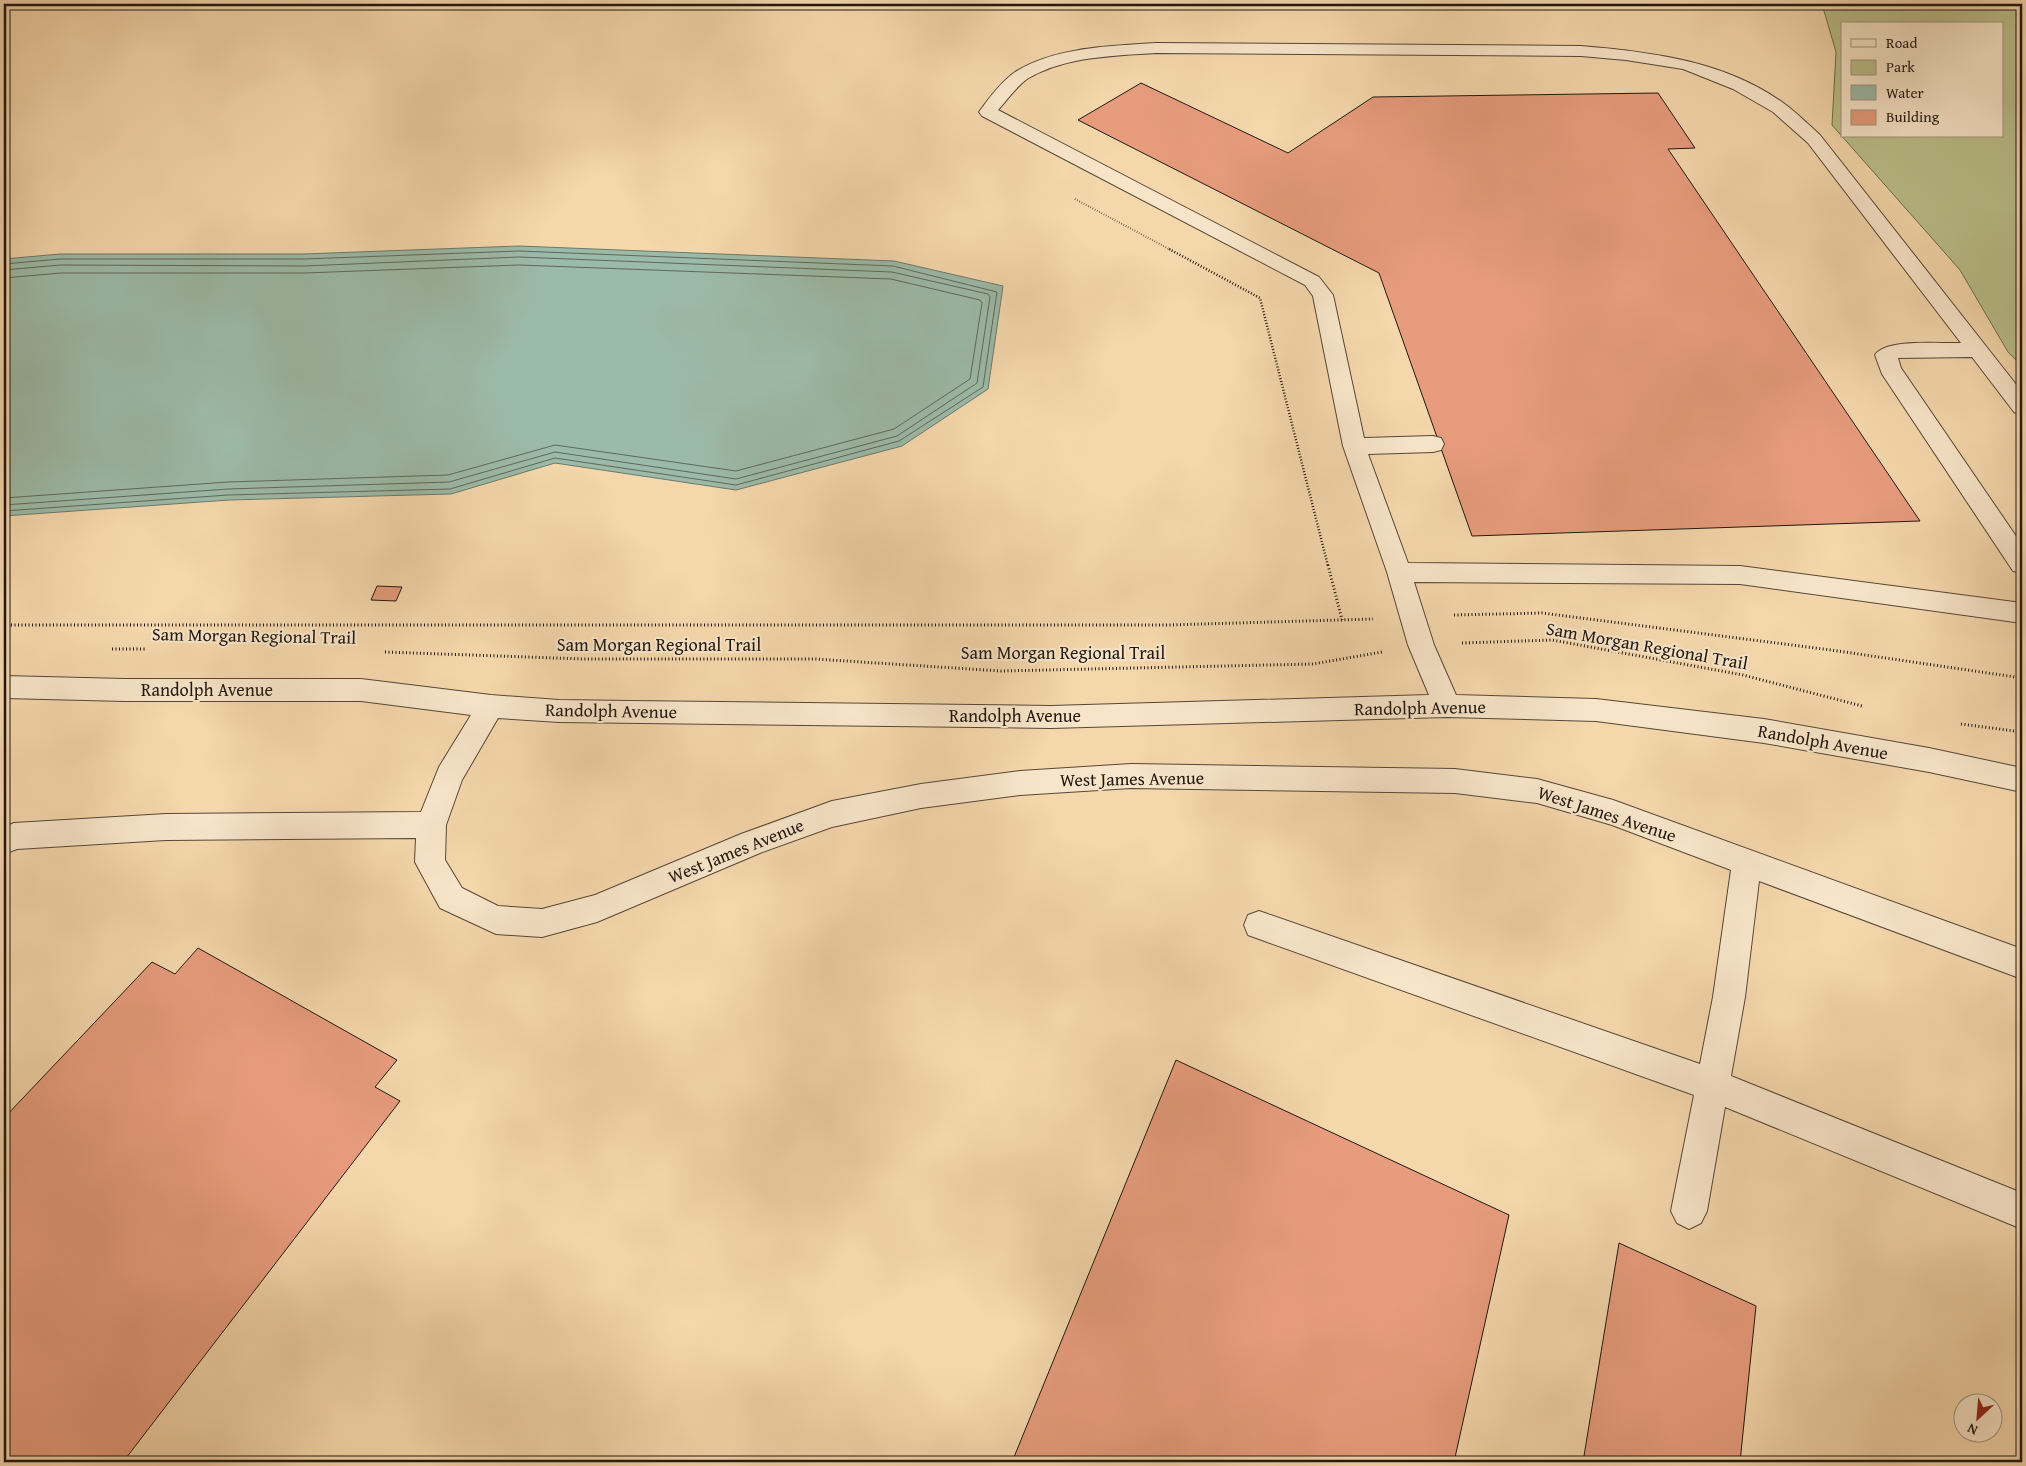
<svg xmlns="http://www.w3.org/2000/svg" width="2026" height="1466" font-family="'Gentium Book Plus',serif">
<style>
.green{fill:#babf8b;stroke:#6e6b4d;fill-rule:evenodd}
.water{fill:#9cbaa8;stroke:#6b796b}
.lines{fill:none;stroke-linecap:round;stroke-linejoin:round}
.shore{stroke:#5e685c;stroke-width:1}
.building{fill:#e79c7d;stroke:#21170f}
.minor-casing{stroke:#564736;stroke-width:2}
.path-far2{stroke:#21170f;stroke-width:2;stroke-dasharray:0.5 2;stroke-linecap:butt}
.path-far1{stroke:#21170f;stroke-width:2.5;stroke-dasharray:1 2;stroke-linecap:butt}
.path{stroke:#21170f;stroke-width:3;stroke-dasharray:1 2.5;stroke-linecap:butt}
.minor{fill:#f8e5c9;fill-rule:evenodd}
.labels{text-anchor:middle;stroke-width:4;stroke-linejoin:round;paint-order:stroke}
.street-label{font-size:18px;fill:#21170f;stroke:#f8e5c9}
</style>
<rect width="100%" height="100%" fill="#f5d7ac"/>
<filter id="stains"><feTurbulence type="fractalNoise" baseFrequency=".004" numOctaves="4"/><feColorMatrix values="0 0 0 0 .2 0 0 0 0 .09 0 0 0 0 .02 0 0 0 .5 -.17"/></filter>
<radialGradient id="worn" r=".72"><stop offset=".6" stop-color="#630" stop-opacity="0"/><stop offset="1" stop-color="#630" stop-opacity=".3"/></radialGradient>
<path class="green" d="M1822,4H2022V366L2008,352L1960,270L1832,125L1836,52ZM1842,24H2002V136H1842Z"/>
<path class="water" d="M519,246L894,261L1003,286L988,389L902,446L736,490L555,463L451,494L229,500L4,516V259L60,254H303Z"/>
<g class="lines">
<g class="shore">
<path d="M4,264L60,259H304L519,251L893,266L997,292L983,387L899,441L736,485L555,458L450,489L228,495L4,511"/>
<path d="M4,270L60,265L304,266L519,257L892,272L988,294L990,297L977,383L897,436L736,479L555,452L449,482L228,489L4,505"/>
<path d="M4,278L61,273H304L519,265L891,279L980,300L982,303L970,379L894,429L736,471L555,445L448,475L228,482L4,498"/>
</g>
</g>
<g class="building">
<path d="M1141,83L1288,153L1373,97L1658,93L1695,148L1668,149L1920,521L1472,536L1379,273L1078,120Z"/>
<path d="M377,586L402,587L396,601L371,600Z"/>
<path d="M198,948L397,1060L375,1087L400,1101L123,1462H4V1118L152,962L175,974Z"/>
<path d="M1176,1060L1509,1215L1454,1462H1012Z"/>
<path d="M1619,1243L1756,1306L1740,1462H1583Z"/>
</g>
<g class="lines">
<defs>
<path id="minor" d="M1156,43L1581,46C1652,52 1727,61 1786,105C1798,114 1809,125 1820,135L2022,392V415L2014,412L1972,357L1898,358L1901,368L2022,545V573L2013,571L1882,374L1875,355C1886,338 1941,344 1961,343L1808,143L1773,112L1733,89L1683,69L1626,60L1581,56L1156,53C1114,56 1065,56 1027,79C1016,87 1007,100 998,110L1319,277L1333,295L1364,438L1433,436L1441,438L1444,444L1441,450L1433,452L1368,454L1408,563L1740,566L2022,603V623L1740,584L1414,582L1434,645L1456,695L1596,699L1764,719L1929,748L2022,768V792L1929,772L1764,743L1596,721L1447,717L1051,728L559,722L498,718L462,780L446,825L445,860L462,888L498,906L542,909L595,895L741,834L832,801L921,784L1020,771L1131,764L1455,769L1537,779L1613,800L2022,949V979L1759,881L1745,997L1731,1076L2022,1193V1229L1725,1107L1707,1211L1701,1223L1689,1229L1677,1223L1671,1211L1694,1095L1259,939L1248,935L1244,925L1248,915L1259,911L1700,1064L1713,997L1731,870L1612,825L1537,803L1455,793L1131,788L1020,795L921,808L832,827L760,853L597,922L542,937L496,934L440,908L415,862L416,838L166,840L17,849L4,854V827L14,823L166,814L421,812L439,767L471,715L361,701H125L4,698V676L125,679H361L491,695L559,700L630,701L1051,706L1429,695L1408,645L1387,572L1343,446L1313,296L1305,285L982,116L979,112C989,98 1001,82 1015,72C1055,47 1110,46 1156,43Z"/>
</defs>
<use href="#minor" class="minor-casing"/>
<path class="path-far2" d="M1075,199L1171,250"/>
<path class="path-far1" d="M1169,249L1260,298L1328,566"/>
<g class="path">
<path d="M1328,565L1342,620"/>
<path d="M1454,615L1542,613L1831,650L2022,678"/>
<path d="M4,625H1169L1373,619"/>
<path d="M1462,643L1552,640L1743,675L1862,706"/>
<path d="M112,649H146"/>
<path d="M385,652L584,659H815L1001,671L1313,664L1382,652"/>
<path d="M1961,724L2022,732"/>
</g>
<use href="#minor" class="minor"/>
</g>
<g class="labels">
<g class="street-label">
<text transform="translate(254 636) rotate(1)" y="6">Sam Morgan Regional Trail</text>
<text x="659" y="651">Sam Morgan Regional Trail</text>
<text transform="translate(1647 646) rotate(10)" y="6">Sam Morgan Regional Trail</text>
<text x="1063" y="659">Sam Morgan Regional Trail</text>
<text x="207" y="696">Randolph Avenue</text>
<text transform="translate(1420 708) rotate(-1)" y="6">Randolph Avenue</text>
<text transform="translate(611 711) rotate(1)" y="6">Randolph Avenue</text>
<text x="1015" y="722">Randolph Avenue</text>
<text transform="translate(1823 742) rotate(10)" y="6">Randolph Avenue</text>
<text transform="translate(1132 779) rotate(-1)" y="6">West James Avenue</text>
<text transform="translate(1607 814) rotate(18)" y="6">West James Avenue</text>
<text transform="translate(736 851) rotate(-22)" y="6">West James Avenue</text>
</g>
</g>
<rect width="2026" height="1466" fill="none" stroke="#f5d7ac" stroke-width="20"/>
<rect x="5" y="5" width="2016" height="1456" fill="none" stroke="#21170f" stroke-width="2.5"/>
<rect x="10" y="10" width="2006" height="1446" fill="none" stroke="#21170f"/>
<rect x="1841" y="22" width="162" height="115" fill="#f8e5c9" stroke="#a2937f"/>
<rect x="1851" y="39" width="25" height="8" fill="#f8e5c9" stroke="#a2937f"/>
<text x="1886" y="48" font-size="15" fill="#21170f">Road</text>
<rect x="1851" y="60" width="25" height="15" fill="#babf8b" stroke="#a2937f"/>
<text x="1886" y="72" font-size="15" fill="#21170f">Park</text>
<rect x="1851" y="85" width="25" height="15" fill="#9cbaa8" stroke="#a2937f"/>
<text x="1886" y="98" font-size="15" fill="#21170f">Water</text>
<rect x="1851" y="110" width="25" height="15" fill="#e79c7d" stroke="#a2937f"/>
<text x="1886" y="122" font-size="15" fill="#21170f">Building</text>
<g transform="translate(1978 1418) rotate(206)"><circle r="24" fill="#f8e5c9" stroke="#a2937f"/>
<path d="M0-4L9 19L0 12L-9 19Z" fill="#8f2418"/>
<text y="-8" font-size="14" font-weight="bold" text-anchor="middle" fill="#21170f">N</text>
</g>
<rect width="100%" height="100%" filter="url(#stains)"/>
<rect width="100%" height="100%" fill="url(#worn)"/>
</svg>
